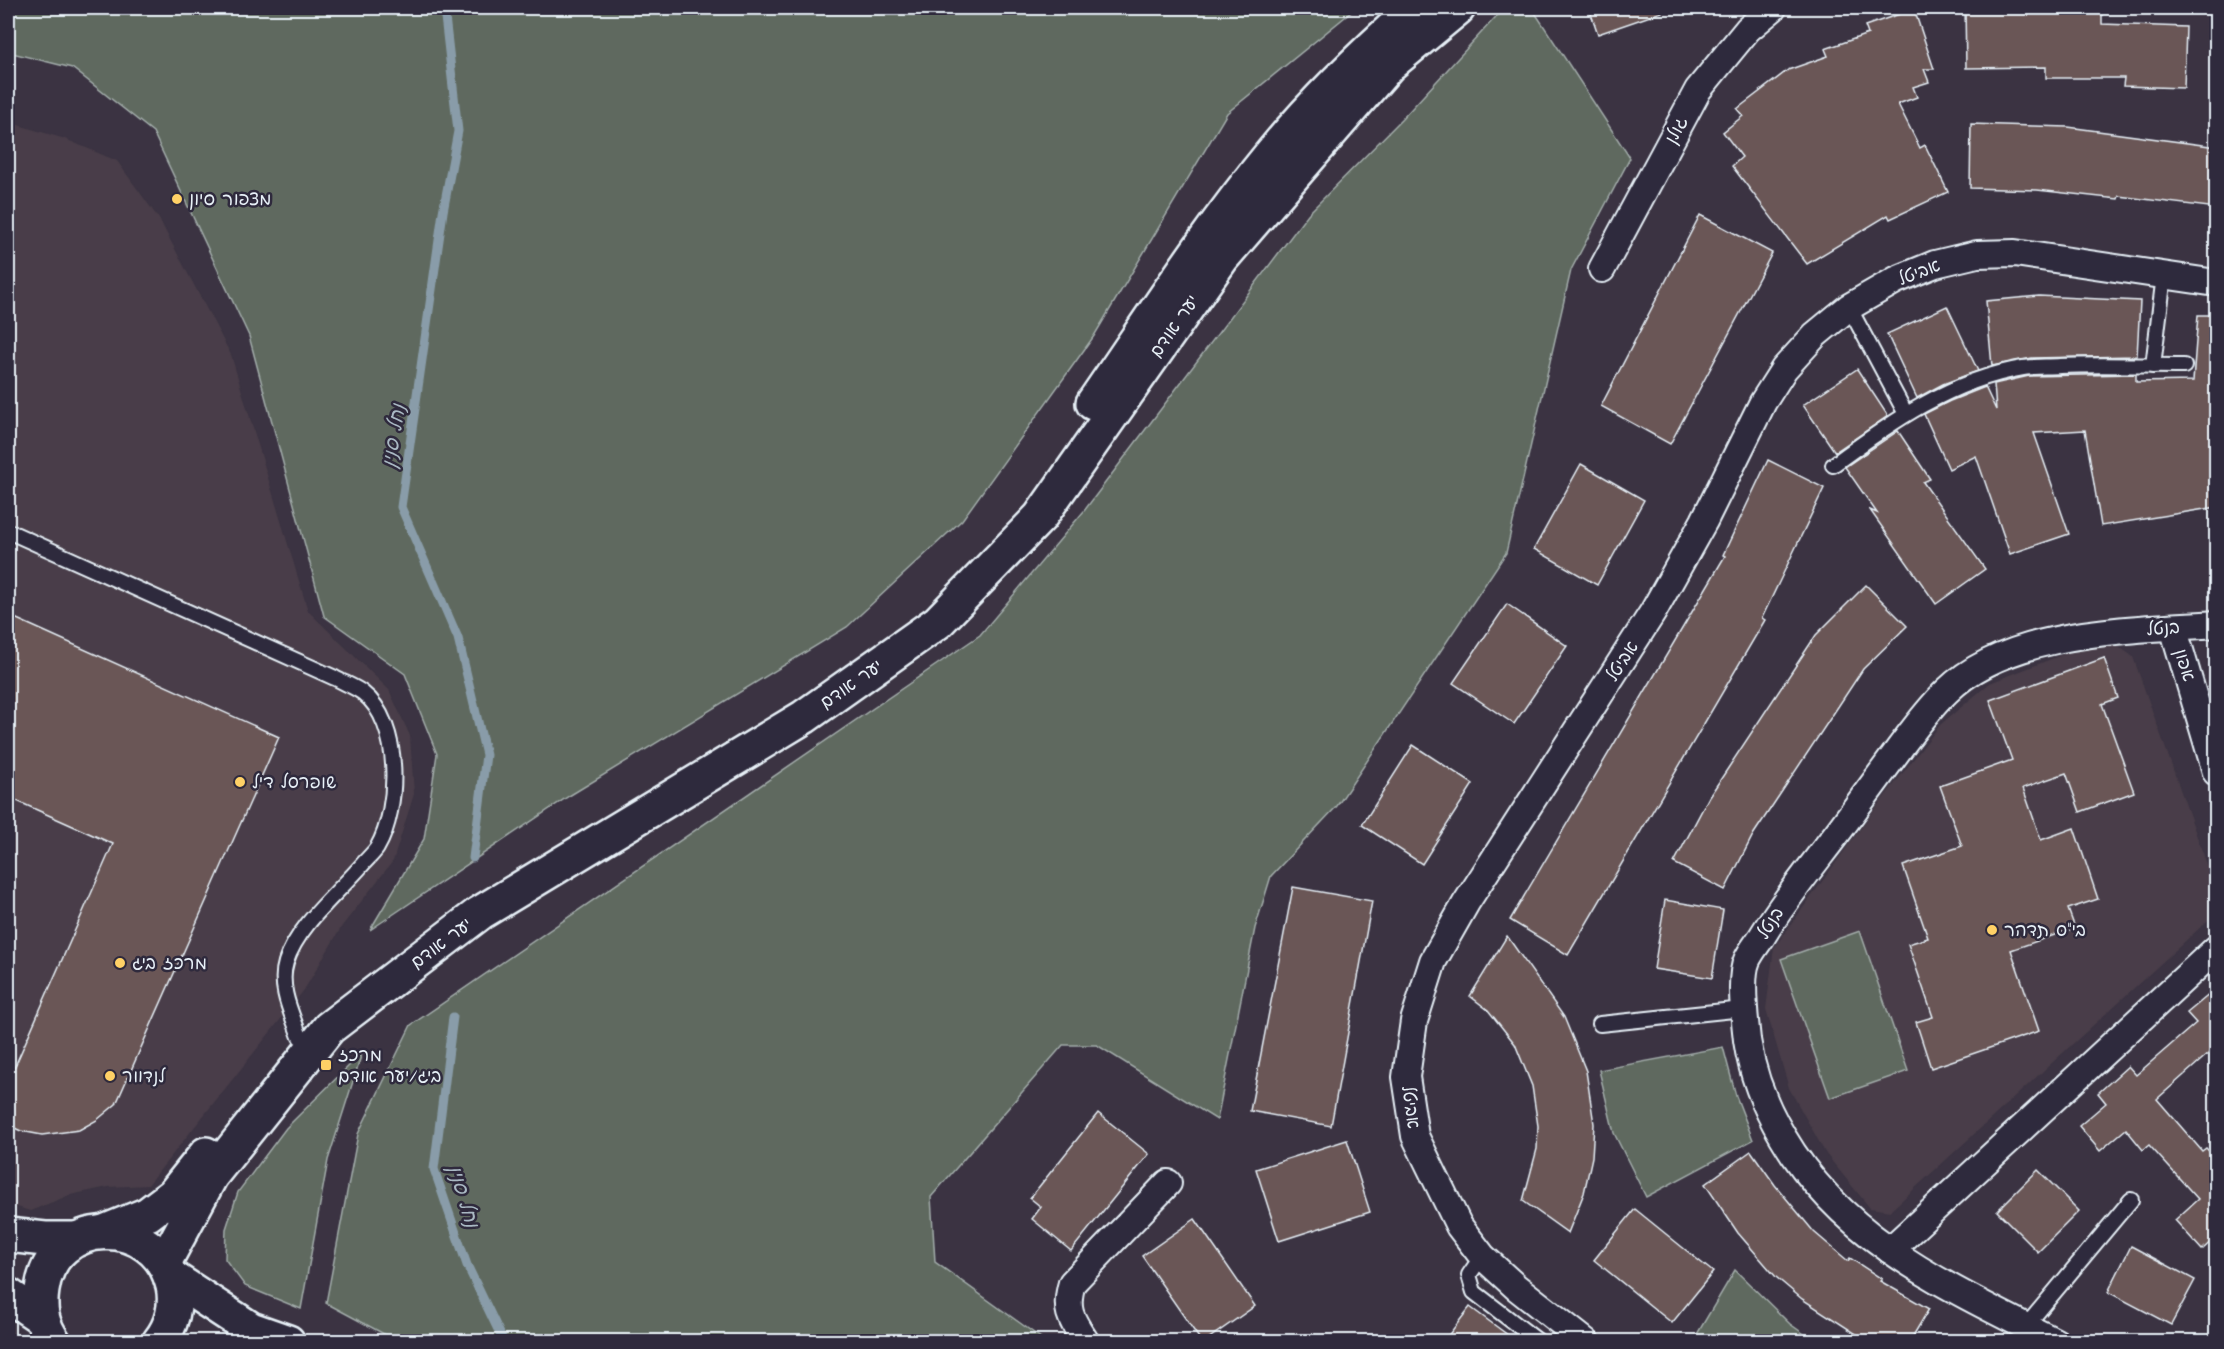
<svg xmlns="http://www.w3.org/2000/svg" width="2224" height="1349" font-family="'Architects Daughter','Playpen Sans Hebrew',sans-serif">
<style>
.built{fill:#493e48}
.green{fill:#5e695e;stroke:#a3adab;stroke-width:1.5}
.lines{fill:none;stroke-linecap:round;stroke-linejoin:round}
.stream{stroke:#899ca9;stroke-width:9}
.building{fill:#6a5757;stroke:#e8f1f8;stroke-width:1.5}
.lane-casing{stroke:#e8f1f8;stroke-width:18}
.street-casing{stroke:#e8f1f8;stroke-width:30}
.secondary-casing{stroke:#e8f1f8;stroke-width:38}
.lane{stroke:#2f2a3d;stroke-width:14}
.street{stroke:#2f2a3d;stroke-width:26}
.secondary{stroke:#2f2a3d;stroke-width:33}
.poi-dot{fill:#ffd166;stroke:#2f2a3d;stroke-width:2}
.labels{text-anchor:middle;stroke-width:5;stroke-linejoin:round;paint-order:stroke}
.street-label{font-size:18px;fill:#e8f1f8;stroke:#2f2a3d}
.poi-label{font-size:18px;fill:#e8f1f8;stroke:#2f2a3d;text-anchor:start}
.water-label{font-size:20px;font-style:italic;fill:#a9b8c3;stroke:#2f2a3d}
</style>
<rect width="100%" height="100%" fill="#3b3342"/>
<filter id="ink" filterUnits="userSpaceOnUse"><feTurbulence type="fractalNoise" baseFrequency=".0167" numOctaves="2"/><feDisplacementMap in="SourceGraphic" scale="12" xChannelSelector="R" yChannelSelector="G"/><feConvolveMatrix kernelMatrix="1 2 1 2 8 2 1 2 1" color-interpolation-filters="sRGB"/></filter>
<g filter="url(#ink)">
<g class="built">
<path d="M8,122L65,139L117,161L159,219L231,355L308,611L389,690L410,736L414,794L393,861L342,926L304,990L148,1185L108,1187L70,1195L30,1211L8,1204Z"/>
<path d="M2108,642L2120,647L2133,657L2216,890V913L1890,1211L1870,1208L1826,1154L1789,1088L1766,1009L1774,948L1871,814L1940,725L1990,683L2077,649Z"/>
</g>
<g class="green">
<path d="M8,8H1356L1227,113L1094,336L962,520L847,627L569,796L370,930L424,839L437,754L405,674L324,616L249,336L153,132L72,68L8,52Z"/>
<path d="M1504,8H1532L1630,158L1571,270L1506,553L1337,806L1271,876L1255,928L1217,1120L1097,1045H1063L931,1197L935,1262L1045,1341H397L326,1303L358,1134L411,1025L980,635L1084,511L1308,214L1402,119Z"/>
<path d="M1860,931L1908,1071L1830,1098L1781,959Z"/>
<path d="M1723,1047L1736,1096L1753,1140L1646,1197L1614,1133L1599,1070Z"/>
<path d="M362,1053L328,1160L301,1309L245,1286L225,1259L226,1229L238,1192L286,1128Z"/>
<path d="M1735,1270L1790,1324L1814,1341H1693Z"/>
</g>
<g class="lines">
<g class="stream">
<path d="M444,8L458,131L443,212L401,507L458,638L486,755L473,858"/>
<path d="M453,1017L434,1169L467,1265L504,1342"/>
</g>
</g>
<g class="building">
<path d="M1589,8H1662V12L1598,34Z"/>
<path d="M1965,8H2020V12H2102V24L2186,27L2184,88L2123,86L2124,78H2046V67L1966,68Z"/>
<path d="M1914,9L1934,69H1924L1929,82L1913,87L1917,97L1898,104L1920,148L1925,145L1948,192L1890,219L1888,215L1807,264L1732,166L1742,157L1723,132L1743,116L1737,109L1788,70L1828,56L1825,49L1868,34L1865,26Z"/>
<path d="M1971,124L2068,127L2217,147V208L2119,196L2118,199L2037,190L1970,188Z"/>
<path d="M1700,215L1772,253L1670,444L1601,406Z"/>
<path d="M2039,296L2140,301L2137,356L2032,358L1992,366L1986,301Z"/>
<path d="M1947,306L1978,371L1943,384L1917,398L1887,334Z"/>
<path d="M2198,315H2217V507L2101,526L2085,430L2034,433L2069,534L2010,554L1976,456L1949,469L1924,414L1950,401L1985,387L1996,410L1994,384L2029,376L2136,374V382L2193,381Z"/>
<path d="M1857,369L1888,416L1835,452L1803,405Z"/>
<path d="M1898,431L1930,479L1923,482L1985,569L1936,604L1870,510L1877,513L1845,467Z"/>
<path d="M1768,460L1824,488L1762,618L1765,620L1568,955L1510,920L1725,556L1723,555Z"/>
<path d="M1581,464L1644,500L1597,585L1534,549Z"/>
<path d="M1866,585L1907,626L1863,669L1753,835L1725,890L1674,863L1709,797L1816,635Z"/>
<path d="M1507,604L1567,646L1514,724L1453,683Z"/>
<path d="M8,615L279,737L116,1104L97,1120L79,1130L42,1135L21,1131L8,1125V1082L113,844L8,797Z"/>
<path d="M2104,658L2118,698L2102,704L2134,792L2080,812L2066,773L2023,788L2041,840L2074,828L2098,899L2068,909L2075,928L2011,950L2039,1031L1931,1068L1916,1022L1933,1017L1908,944L1928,938L1903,866L1962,846L1940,786L2012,760L1990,700Z"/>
<path d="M1413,745L1473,784L1422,864L1362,825Z"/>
<path d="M1293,887L1372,901L1331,1126L1250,1111Z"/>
<path d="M1665,900L1723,910L1712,978L1654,969Z"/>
<path d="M1507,936L1564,1017L1586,1071L1594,1124L1592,1157L1584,1193L1568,1233L1523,1201L1537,1149L1538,1126L1532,1086L1515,1044L1488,1010L1470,996Z"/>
<path d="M2217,988V1046L2157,1099L2202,1151L2206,1148L2217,1159V1236L2202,1250L2175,1220L2198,1199L2149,1145L2143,1150L2126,1129L2100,1151L2079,1126L2106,1103L2098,1093L2128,1066L2136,1075L2196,1023L2187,1013Z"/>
<path d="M1098,1113L1149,1154L1071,1251L1032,1219L1041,1207L1030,1198Z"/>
<path d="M1347,1140L1370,1212L1279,1241L1256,1169Z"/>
<path d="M1751,1151L1775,1185L1814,1232L1848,1261L1850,1258L1882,1279L1880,1281L1929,1309L1910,1341H1867L1802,1299L1776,1277L1738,1233L1705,1184Z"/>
<path d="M2038,1170L2079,1211L2038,1252L1997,1211Z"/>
<path d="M1635,1209L1713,1272L1672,1323L1594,1260Z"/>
<path d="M1195,1219L1255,1306L1205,1341H1201L1142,1256Z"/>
<path d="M2131,1246L2195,1280L2171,1325L2108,1292Z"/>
<path d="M1470,1307L1516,1341H1444Z"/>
</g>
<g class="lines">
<defs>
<g id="lane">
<path d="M1849,307L1906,414"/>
<path d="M2153,366L2164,275"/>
<path d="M1833,465C1891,422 1951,380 2023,368C2035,366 2048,367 2060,366C2101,364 2143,366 2184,366"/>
<path d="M8,531L335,678C344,683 355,687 363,693C402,723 400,809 377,848C373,854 367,859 362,865C338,893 297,926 286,962C278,987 292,1014 300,1037"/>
<path d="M1600,1024L1743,1009"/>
<path d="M1482,1256L1469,1275L1474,1292L1539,1342"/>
<path d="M2026,1326L2131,1200"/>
</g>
<g id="street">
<path d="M1602,269L1698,90L1748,29L1773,8"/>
<path d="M2173,627L2216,772"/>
<path d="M1890,1250L2216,949"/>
<path d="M1086,1342C1071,1319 1064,1310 1072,1283L1168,1183"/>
<path d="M1586,1342L1516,1287L1482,1256L1459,1226L1415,1136L1406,1077L1414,1021L1433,961L1466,903L1653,612L1704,521L1763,402L1784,369L1815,335L1849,307L1896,280L1935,264L1977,254L2015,253L2216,283"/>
<path d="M2056,1342C1951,1288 1845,1243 1783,1137C1765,1107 1752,1074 1747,1040C1745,1020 1739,978 1747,960C1751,951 1758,943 1763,935C1786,897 1814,864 1841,828C1860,802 1880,775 1899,749C1914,729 1929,708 1947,691C2010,629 2134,630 2216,624"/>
</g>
<g id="secondary">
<path d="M1093,403C1151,319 1206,233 1271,154C1314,101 1364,53 1415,8"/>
<path d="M104,1232L148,1214L173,1195L206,1154"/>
<path d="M8,1235L45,1239H75"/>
<path d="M164,1263L211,1176L329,1028L480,913L804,717L938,622L1040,517L1222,258L1389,65L1458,8"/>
<path d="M170,1276L251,1329L288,1342"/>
<path d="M8,1295L42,1318"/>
<path d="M54,1342C42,1325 39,1310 42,1290C52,1215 156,1213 173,1286C177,1305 172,1326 159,1342"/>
</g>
</defs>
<use href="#lane" class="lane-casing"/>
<use href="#street" class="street-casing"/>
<use href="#secondary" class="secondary-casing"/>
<use href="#lane" class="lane"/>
<use href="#street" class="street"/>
<use href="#secondary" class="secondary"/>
</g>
</g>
<g class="poi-dot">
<circle cx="177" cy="199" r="6"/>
<circle cx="240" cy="782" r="6"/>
<circle cx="1992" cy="930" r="6"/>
<circle cx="120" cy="963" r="6"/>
<rect x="320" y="1059" width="12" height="12" rx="3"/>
<circle cx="110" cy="1076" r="6"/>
</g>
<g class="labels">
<g class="street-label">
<text transform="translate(1676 130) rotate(-62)" y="6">גולן</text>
<text transform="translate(1919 272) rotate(-21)" y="6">אביטל</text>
<text transform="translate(1174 326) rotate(-55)" y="6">יער אודם</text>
<text transform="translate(2163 628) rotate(-4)" y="6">בנטל</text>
<text transform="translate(1622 661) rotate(-57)" y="6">אביטל</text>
<text transform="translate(2185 665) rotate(73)" y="6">אפון</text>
<text transform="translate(851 684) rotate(-35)" y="6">יער אודם</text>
<text transform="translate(1770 923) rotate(-58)" y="6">בנטל</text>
<text transform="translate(441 943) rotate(-37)" y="6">יער אודם</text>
<text transform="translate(1411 1107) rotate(82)" y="6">אביטל</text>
</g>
<g class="poi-label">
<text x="189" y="205">מצפור סיון</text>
<text x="252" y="788">שופרסל דיל</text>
<text x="2004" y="936">בי"ס תדהר</text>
<text x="132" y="969">מרכז ביג</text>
<text x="338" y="1061">מרכז<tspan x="338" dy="21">ביג/יער אודם</tspan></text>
<text x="122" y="1082">לנדוור</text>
</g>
<g class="water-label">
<text transform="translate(393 436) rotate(-81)" y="7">נחל סנין</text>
<text transform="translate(464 1196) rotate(73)" y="7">נחל סנין</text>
</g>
</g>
<rect width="2224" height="1349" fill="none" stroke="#2f2a3d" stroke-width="30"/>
<rect x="15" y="15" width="2194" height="1319" fill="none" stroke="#e8f1f8" stroke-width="2" filter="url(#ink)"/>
</svg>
